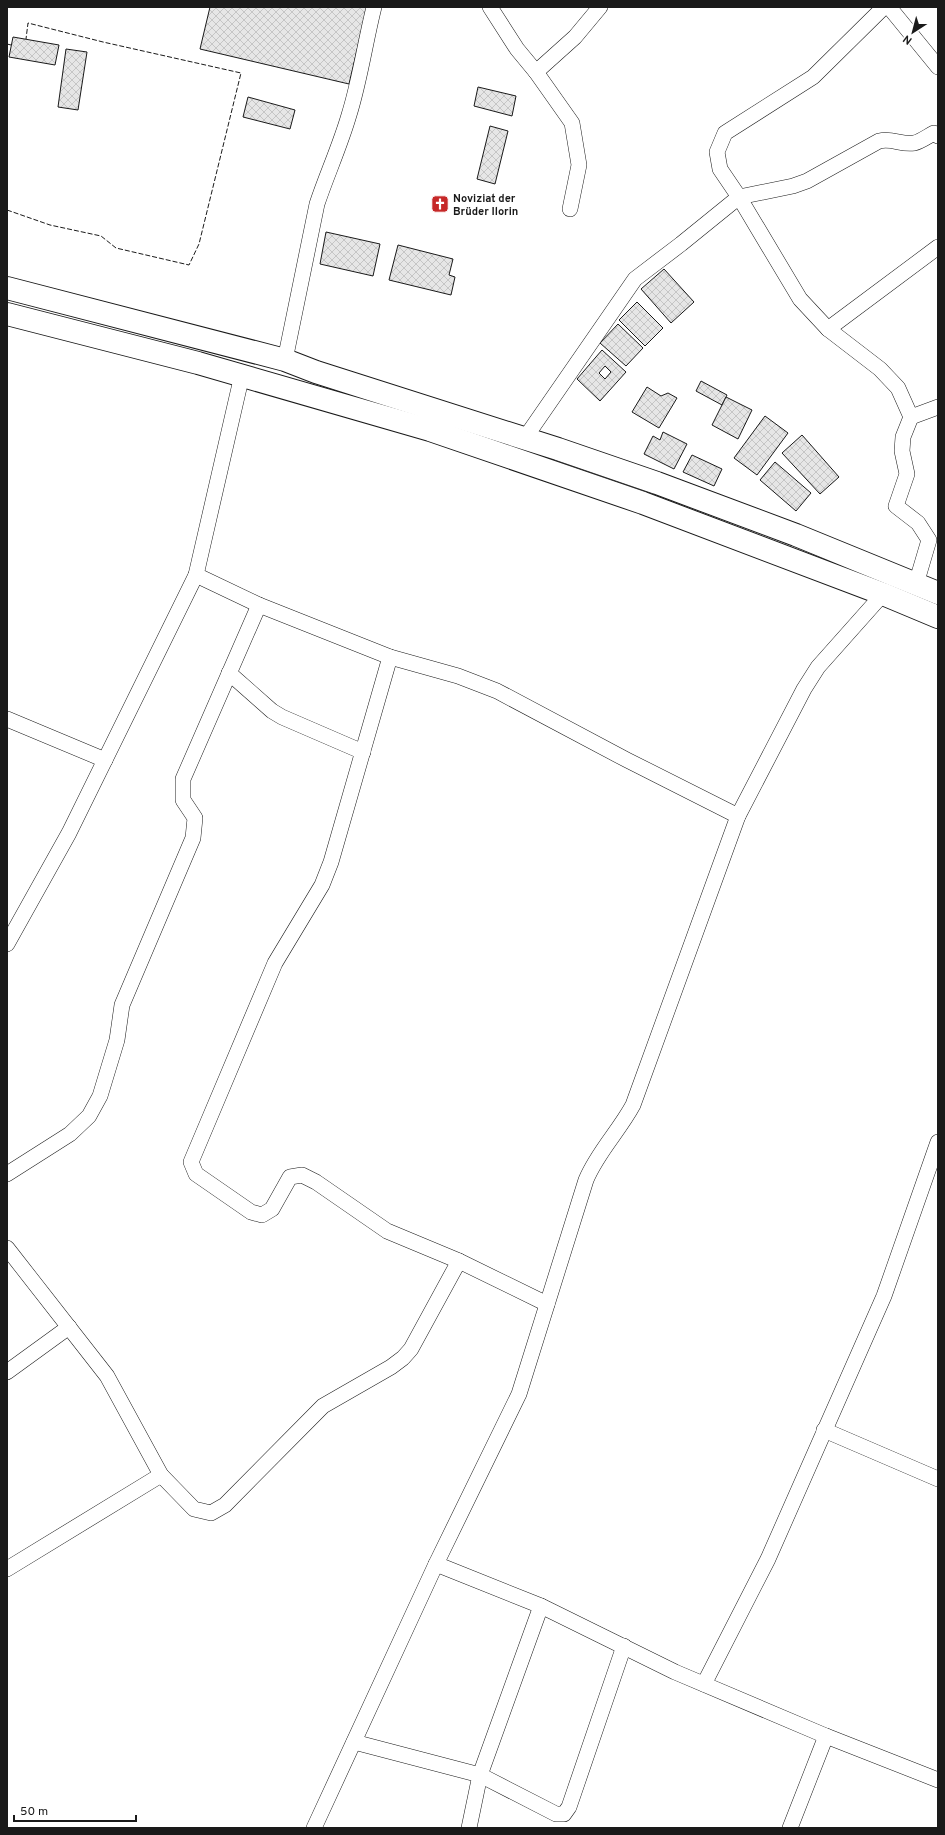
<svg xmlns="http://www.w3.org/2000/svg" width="945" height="1835" font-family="Overpass,sans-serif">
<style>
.building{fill:url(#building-cross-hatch);stroke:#1a1a1a;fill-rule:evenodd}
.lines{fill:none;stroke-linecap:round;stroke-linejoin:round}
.street-casing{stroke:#1a1a1a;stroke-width:16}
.highway-casing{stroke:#1a1a1a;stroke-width:24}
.street{stroke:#fff;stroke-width:15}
.highway{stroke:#fff;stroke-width:22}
.fence{stroke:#1a1a1a;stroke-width:1;stroke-dasharray:5 2;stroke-linecap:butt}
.labels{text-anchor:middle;stroke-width:3;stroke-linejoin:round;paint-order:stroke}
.poi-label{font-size:11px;font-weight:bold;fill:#1a1a1a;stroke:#fff;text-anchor:start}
</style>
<defs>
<pattern id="building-cross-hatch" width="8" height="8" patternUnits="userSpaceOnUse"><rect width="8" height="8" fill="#e6e6e6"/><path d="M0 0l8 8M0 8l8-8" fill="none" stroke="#c5c5c5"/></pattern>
</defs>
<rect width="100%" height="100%" fill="#fff"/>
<g class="building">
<path d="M210,7H367L349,84L200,49Z"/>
<path d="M13,37L59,45L55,65L9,57Z"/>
<path d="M66,49L87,52L78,110L58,107Z"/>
<path d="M478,87L516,96L512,116L474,106Z"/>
<path d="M248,97L295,110L290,129L243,117Z"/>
<path d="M490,126L508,131L495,184L477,179Z"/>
<path d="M326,232L380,244L373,276L320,264Z"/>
<path d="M398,245L453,259L449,275L455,277L451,295L389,280Z"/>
<path d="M664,269L694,302L671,323L641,289Z"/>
<path d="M637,302L663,328L645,346L619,320Z"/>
<path d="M618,324L643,348L626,366L600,343Z"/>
<path d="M602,350L626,372L600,401L577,379ZM605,366L611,372L605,379L599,373Z"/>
<path d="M701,381L727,395L722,405L696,391Z"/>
<path d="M647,387L661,396L668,393L677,398L659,428L632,412Z"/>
<path d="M726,397L752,410L738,439L712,425Z"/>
<path d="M765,416L788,433L757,475L734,458Z"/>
<path d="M663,432L687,444L674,469L644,454L653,436L660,440Z"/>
<path d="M802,435L839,477L820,494L782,453Z"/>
<path d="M692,455L722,469L714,486L683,472Z"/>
<path d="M775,462L811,493L796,511L760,480Z"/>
</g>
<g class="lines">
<defs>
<g id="street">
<path d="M490,7L517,49L536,72L572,123L579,165L570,209"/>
<path d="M884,7L813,77L725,133L717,152L720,169L739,197L800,299L828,329L880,369L898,388L911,417L903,437L902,451L907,474L896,506L918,523L929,540L916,584"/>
<path d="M889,7L938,67"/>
<path d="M536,72L575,37L600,7"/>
<path d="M828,329L938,247"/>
<path d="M285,360L317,204C327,174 340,146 349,115C360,80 365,43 374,7"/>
<path d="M911,417L938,407"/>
<path d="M525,438L635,279L681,244L739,197L793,186L807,181L879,141C893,138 901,145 914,143C920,142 928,136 934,133L938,136"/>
<path d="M196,575L259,605L390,657L458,676L497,691L627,760L738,816"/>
<path d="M390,657L331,862L322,885L275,963L191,1162L196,1174L251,1212L262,1215L272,1209L290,1177L302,1175L316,1182L387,1231L459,1261L547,1304"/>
<path d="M229,673L272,711L282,717L363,752"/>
<path d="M7,719L105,760"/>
<path d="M7,944L69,833L196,575L242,375"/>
<path d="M7,1174L70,1134L89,1116L100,1096L117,1040L122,1005L193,838L195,818L183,800V779L259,605"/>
<path d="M7,1248L107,1376L161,1475L194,1509L211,1513L225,1505L323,1406L391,1367L403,1358L411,1349L459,1261"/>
<path d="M7,1372L69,1327"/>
<path d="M824,1430L938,1479"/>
<path d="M436,1564L541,1606L675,1672L826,1736L938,1780"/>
<path d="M7,1569L161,1475"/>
<path d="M704,1684L768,1559L884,1296L938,1142"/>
<path d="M354,1742L480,1775L556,1814H564L569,1807L624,1646"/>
<path d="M314,1828L436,1564L519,1394L586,1180C597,1153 619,1131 633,1105L738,816L804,689L818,667L883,594"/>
<path d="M469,1828L480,1775L541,1606"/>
<path d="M790,1828L826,1736"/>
</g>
<g id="highway">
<path d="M7,288L285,360L316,372L558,449L657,483L796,535L938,593"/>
<path d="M7,314L198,363L430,430L643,503L883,594L938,617"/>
</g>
</defs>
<use href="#street" class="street-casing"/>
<use href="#highway" class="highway-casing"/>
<use href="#street" class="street"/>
<use href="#highway" class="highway"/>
<g class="fence">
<path d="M7,44L11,45"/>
<path d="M7,210L50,225L101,236L116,248L189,265L199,244L241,73L103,42L28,23L26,39"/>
</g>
</g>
<defs>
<symbol id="church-square" viewBox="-11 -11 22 22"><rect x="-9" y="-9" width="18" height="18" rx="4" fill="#c62828" stroke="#fff"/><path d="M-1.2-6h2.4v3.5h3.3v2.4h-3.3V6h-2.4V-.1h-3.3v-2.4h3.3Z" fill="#fff"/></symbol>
</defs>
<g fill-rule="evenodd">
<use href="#church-square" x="430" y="194" width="20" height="20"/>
</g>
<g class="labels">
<g class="poi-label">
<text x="453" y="202">Noviziat der<tspan x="453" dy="13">Brüder Ilorin</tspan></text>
</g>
</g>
<rect width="945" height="1835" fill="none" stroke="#1a1a1a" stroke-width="16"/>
<g transform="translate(913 32) rotate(216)" stroke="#ffffff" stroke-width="3" paint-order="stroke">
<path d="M0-3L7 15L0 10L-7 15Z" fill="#1a1a1a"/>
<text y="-6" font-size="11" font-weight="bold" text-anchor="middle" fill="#1a1a1a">N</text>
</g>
<path d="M14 1815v6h122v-6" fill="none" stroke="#1a1a1a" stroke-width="2"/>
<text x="20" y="1815" font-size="12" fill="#1a1a1a" stroke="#ffffff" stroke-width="3" paint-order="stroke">50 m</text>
</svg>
